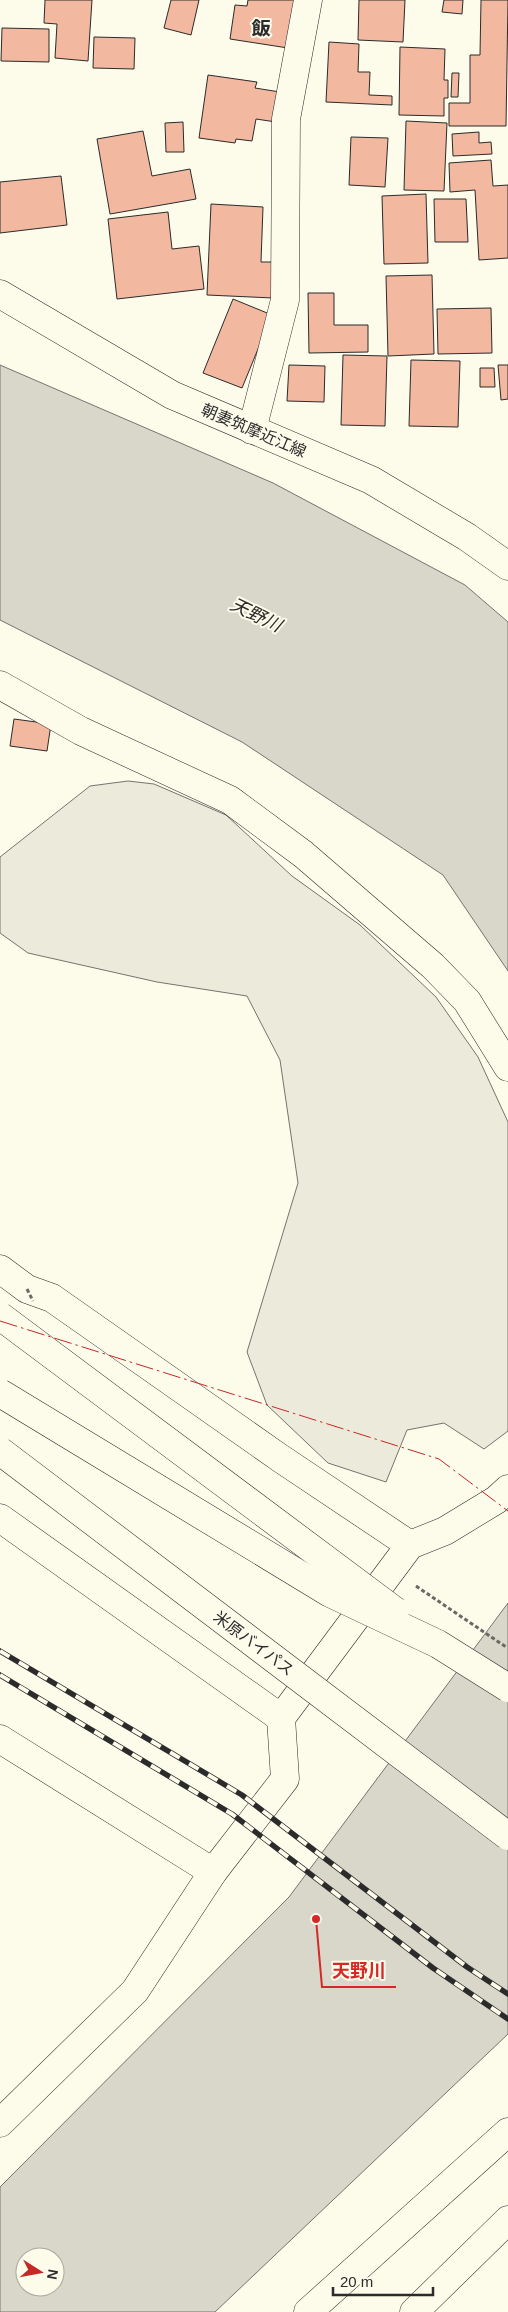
<svg xmlns="http://www.w3.org/2000/svg" width="508" height="2312" font-family="Arial,'Noto Sans JP',sans-serif">
<style>
.green{fill:#ecebdb;stroke:#74746e}
.water{fill:#d8d7c9;stroke:#74746e;fill-rule:evenodd}
.building{fill:#f2b8a0;stroke:#2b2b2b}
.lines{fill:none;stroke-linecap:round;stroke-linejoin:round}
.minor-casing{stroke:#2b2b2b;stroke-width:29}
.secondary-casing{stroke:#2b2b2b;stroke-width:29}
.minor{stroke:#fdfbea;stroke-width:28}
.secondary{stroke:#fdfbea;stroke-width:28}
.rail-casing{stroke:#2b2b2b;stroke-width:5.5}
.rail{stroke:#fdfbea;stroke-width:4;stroke-dasharray:11;stroke-linecap:butt}
.trunk-bridge-casing{stroke:#2b2b2b;stroke-width:29;stroke-linecap:butt}
.path-bridge{stroke:#6a6964;stroke-width:3;stroke-dasharray:4 2.5;stroke-linecap:butt}
.trunk-bridge{stroke:#fdfbea;stroke-width:28}
.power{stroke:#c62828;stroke-width:1;stroke-dasharray:18 4 2.5 4;stroke-linecap:butt}
.labels{text-anchor:middle;stroke-width:4;stroke-linejoin:round;paint-order:stroke}
.street-label{font-size:16px;fill:#2b2b2b;stroke:#fdfbea}
.water-label{font-size:18px;font-style:italic;fill:#2b2b2b;stroke:#fdfbea}
.quarter-label{font-size:19px;font-weight:bold;fill:#2b2b2b;stroke:#fdfbea}
.leader{fill:none;stroke:#d62828;stroke-width:2}
.callout-dot{fill:#d62828;stroke:#fdfbea;stroke-width:2}
.callout-label{font-size:18px;text-anchor:middle;font-weight:bold;fill:#d62828;stroke:#fdfbea;stroke-width:4;stroke-linejoin:round;paint-order:stroke}
</style>
<rect width="100%" height="100%" fill="#fdfbea"/>
<path class="green" d="M128,781L154,784L226,815L292,876L360,925L436,997L478,1057L508,1122V1431L484,1449L444,1423L407,1430L386,1482L328,1463L267,1405L247,1352L298,1183L280,1060L247,996L157,982L28,953L0,933V857L90,786Z"/>
<g class="water">
<path d="M0,365L273,483L465,585L508,622V971L443,875L242,742L0,620Z"/>
<path d="M508,1603V2034L215,2312H0V2187L289,1897ZM25,2257H55V2287H25Z"/>
</g>
<g class="building">
<path d="M45,0H92L88,61L55,58L57,24L44,23Z"/>
<path d="M171,0H199L191,35L164,28Z"/>
<path d="M248,0H298L288,48L230,39L235,5L247,6Z"/>
<path d="M359,0H405L403,42L358,40Z"/>
<path d="M444,0H463L462,14L442,12Z"/>
<path d="M481,0H508L506,126H449V103H470V55H480Z"/>
<path d="M2,28L49,29V62L1,61Z"/>
<path d="M94,37L135,38L134,69L93,68Z"/>
<path d="M329,42L359,44L358,72H370L369,95L392,96V105L326,102Z"/>
<path d="M400,47L445,49L444,80H448V98H444V116L399,115Z"/>
<path d="M452,73H459L458,97H451Z"/>
<path d="M208,75L257,82L255,88L280,92L276,122L256,119L252,141L236,139L235,143L199,138Z"/>
<path d="M406,121L447,123L444,191L404,190Z"/>
<path d="M183,122L184,152H166L165,123Z"/>
<path d="M143,131L152,176L190,169L196,199L110,214L97,139Z"/>
<path d="M479,132V143L491,142L492,154L453,156L452,134Z"/>
<path d="M351,137L388,138L385,187L349,185Z"/>
<path d="M491,160L493,186L508,185V258L479,260L475,190L450,192L449,163Z"/>
<path d="M61,176L67,225L0,233V182Z"/>
<path d="M426,194L428,263L384,264L382,196Z"/>
<path d="M434,199H466L468,242H435Z"/>
<path d="M211,204L263,207L261,262H275L273,298L207,295Z"/>
<path d="M168,212L172,249L199,246L204,289L117,299L108,219Z"/>
<path d="M432,275L434,354L388,356L386,276Z"/>
<path d="M308,293H334V325H368V352L309,353Z"/>
<path d="M233,299L272,315L242,388L203,373Z"/>
<path d="M491,308L492,353L438,354L437,309Z"/>
<path d="M343,355L387,356L385,426L341,425Z"/>
<path d="M411,360L460,361L458,427L409,426Z"/>
<path d="M289,365L325,366L324,402L287,401Z"/>
<path d="M498,365H508V399L501,400Z"/>
<path d="M480,368H494L495,387H480Z"/>
<path d="M14,719L51,724L47,751L10,746Z"/>
</g>
<g class="lines">
<defs>
<g id="minor">
<path d="M252,430L285,300L286,119L308,0"/>
<path d="M0,685L81,731L230,800L303,854L433,966L467,1001L508,1067"/>
<path d="M0,1269L27,1289L52,1298L280,1458L410,1545"/>
<path d="M0,1518L281,1718"/>
<path d="M0,1739L213,1872"/>
<path d="M0,2123L135,1991L213,1872L285,1779L281,1718L410,1545L445,1531L496,1500L508,1489"/>
<path d="M308,2312L508,2132"/>
<path d="M414,2312L508,2220"/>
</g>
<path id="secondary" d="M0,294L172,395L371,480L467,537L508,566"/>
</defs>
<use href="#minor" class="minor-casing"/>
<use href="#secondary" class="secondary-casing"/>
<use href="#minor" class="minor"/>
<use href="#secondary" class="secondary"/>
<defs>
<g id="rail">
<path d="M0,1651L242,1795L467,1967L508,1994"/>
<path d="M0,1675L232,1814L433,1968L508,2019"/>
</g>
</defs>
<use href="#rail" class="rail-casing"/>
<use href="#rail" class="rail"/>
<defs>
<g id="trunk-bridge">
<path d="M0,1316L395,1611"/>
<path d="M0,1393L330,1593L438,1644L508,1688"/>
<path d="M0,1451L508,1836"/>
</g>
</defs>
<use href="#trunk-bridge" class="trunk-bridge-casing"/>
<g class="path-bridge">
<path d="M27,1289L33,1301"/>
<path d="M416,1586L506,1647"/>
</g>
<use href="#trunk-bridge" class="trunk-bridge"/>
<path class="power" d="M0,1321L439,1459L508,1511"/>
</g>
<g class="labels">
<g class="street-label">
<text transform="translate(254 430) rotate(23)" y="6">朝妻筑摩近江線</text>
<text transform="translate(254 1643) rotate(37)" y="6">米原バイパス</text>
</g>
<g class="water-label">
<text transform="translate(256 615) rotate(26)" y="6">天野川</text>
</g>
<g class="quarter-label">
<text x="261" y="35">飯</text>
</g>
</g>
<path class="leader" d="M316 1919L322 1987H396"/>
<circle class="callout-dot" cx="316" cy="1919" r="5"/>
<g class="callout-label">
<text x="359" y="1977">天野川</text>
</g>
<g transform="translate(40 2272) rotate(101)"><circle r="24" fill="#fdfbea" stroke="#a9a89e"/>
<path d="M0-4L9 19L0 12L-9 19Z" fill="#c62828"/>
<text y="-8" font-size="14" font-weight="bold" text-anchor="middle" fill="#2b2b2b">N</text>
</g>
<path d="M333 2287v8h100v-8" fill="none" stroke="#2b2b2b" stroke-width="2.5"/>
<text x="340" y="2287" font-size="15" fill="#2b2b2b" stroke="#fdfbea" stroke-width="4" paint-order="stroke">20 m</text>
</svg>
